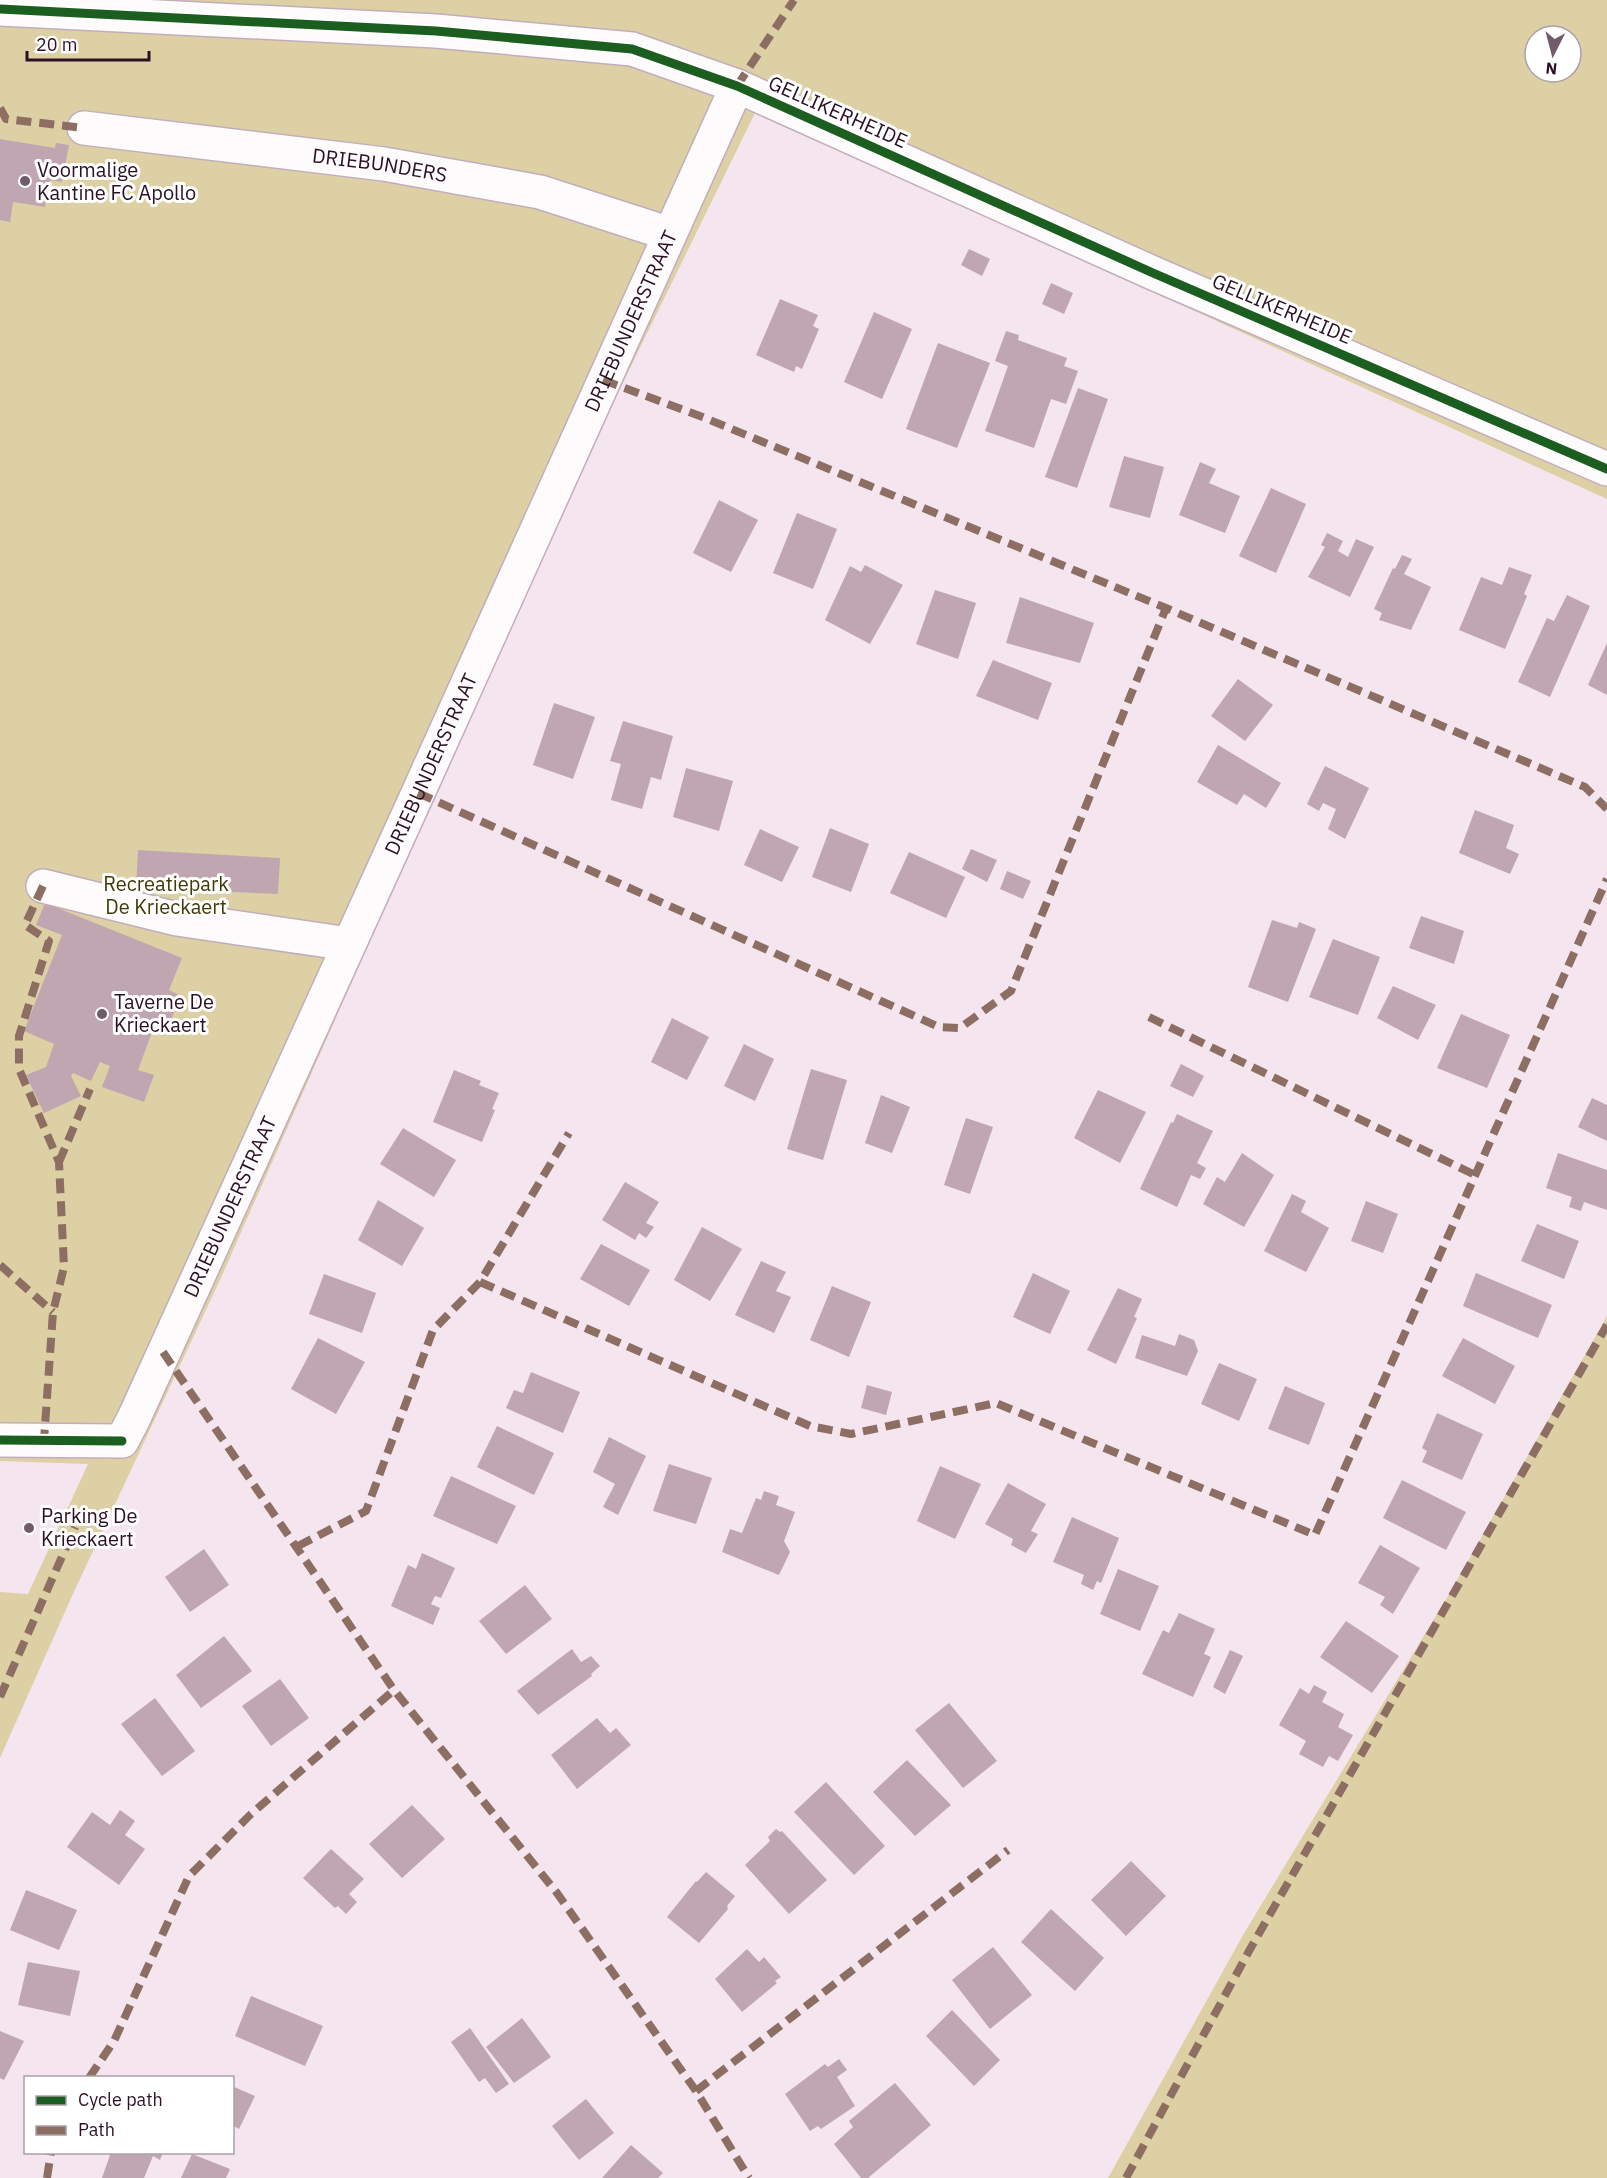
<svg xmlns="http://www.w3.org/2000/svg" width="1607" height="2178" font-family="'IBM Plex Sans',sans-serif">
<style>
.green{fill:#ddd0a5;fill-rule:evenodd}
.building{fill:#c0a6b1}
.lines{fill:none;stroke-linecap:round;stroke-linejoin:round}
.minor-casing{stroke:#c2aebb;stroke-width:36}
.minor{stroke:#fefbfd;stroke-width:33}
.quiet{stroke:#8d6e63;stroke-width:8;stroke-dasharray:15 8;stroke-linecap:butt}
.cycleway-casing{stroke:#fff;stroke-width:13}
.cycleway{stroke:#1b5e20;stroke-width:9}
.poi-dot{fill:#725b6a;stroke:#fff;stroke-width:2}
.labels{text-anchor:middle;stroke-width:6;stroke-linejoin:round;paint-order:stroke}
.street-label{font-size:20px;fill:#2b1123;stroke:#fff}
.poi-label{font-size:20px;fill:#2b1123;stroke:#fff;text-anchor:start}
.park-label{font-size:20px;fill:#403a09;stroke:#fff}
</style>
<rect width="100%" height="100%" fill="#f5e5ef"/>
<g class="green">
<path d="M0,0H1607V499L756,111L561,509L220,1280L72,1596L0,1758V1592L28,1594L88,1464L0,1461ZM1535,36H1571V72H1535Z"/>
<path d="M1607,1316V2178H1108L1243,1935L1448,1596Z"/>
</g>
<g class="building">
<path d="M0,139L55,148L56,143L69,145L62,182L50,180L45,207L13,202L10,222L0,220Z"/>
<path d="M969,249L990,259L982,276L961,265Z"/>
<path d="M1051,283L1073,293L1064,314L1042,304Z"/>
<path d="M780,299L818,315L813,326L819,329L802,369L796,366L794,372L756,355Z"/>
<path d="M874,312L912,329L882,399L844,382Z"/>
<path d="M1006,331L1019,335L1018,340L1067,358L1064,366L1078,371L1066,404L1051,399L1034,448L985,431L1008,366L995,361Z"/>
<path d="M938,343L990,363L957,448L906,429Z"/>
<path d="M1078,388L1108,399L1077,488L1045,477Z"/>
<path d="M1124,456L1164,467L1150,518L1109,507Z"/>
<path d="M1200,462L1216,469L1209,483L1240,496L1225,533L1179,515Z"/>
<path d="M1271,488L1306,504L1276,573L1239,556Z"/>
<path d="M719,500L758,520L731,572L693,553Z"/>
<path d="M797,513L837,529L813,589L773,573Z"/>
<path d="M1327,533L1343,541L1338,551L1348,557L1356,539L1374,547L1350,597L1308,577L1325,547L1321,545Z"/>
<path d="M1402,555L1412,559L1404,574L1431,587L1411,630L1379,620L1382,613L1374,609L1393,568L1395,569Z"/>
<path d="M865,565L903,585L870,644L825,620L850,566L861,572Z"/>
<path d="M1509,567L1532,575L1524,594L1527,596L1505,649L1459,630L1481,577L1502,585Z"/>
<path d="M935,590L976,603L958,659L916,644Z"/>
<path d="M1567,595L1590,606L1550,697L1518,682L1547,618L1554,621Z"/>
<path d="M1020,597L1094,623L1080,663L1006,643Z"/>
<path d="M1607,643V695L1588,685Z"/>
<path d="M993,660L1052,683L1038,720L976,696Z"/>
<path d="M1238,679L1273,705L1245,741L1211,716Z"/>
<path d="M554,703L595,717L573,779L533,765Z"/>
<path d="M623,721L673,736L661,780L651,777L642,809L611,800L621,764L610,761Z"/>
<path d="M1218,745L1281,783L1266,808L1244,794L1237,805L1197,782Z"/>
<path d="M1325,766L1369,788L1345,839L1328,829L1336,809L1323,803L1319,811L1307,804Z"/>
<path d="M686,768L733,781L719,831L673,817Z"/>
<path d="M1475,810L1514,825L1506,848L1519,854L1510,874L1459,853Z"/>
<path d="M830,828L869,844L851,892L812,877Z"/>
<path d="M760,829L799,847L782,882L744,865Z"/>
<path d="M971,849L997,860L987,882L962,869Z"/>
<path d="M138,850L280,858L278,894L136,888Z"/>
<path d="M909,852L965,877L946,918L890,893Z"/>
<path d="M1007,871L1031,881L1023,899L1000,889Z"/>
<path d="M45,903L182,958L169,990L181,996L164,1036L152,1032L138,1070L154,1075L144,1102L102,1087L110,1066L100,1062L91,1081L73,1073L71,1076L81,1096L44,1113L26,1075L46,1067L54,1044L24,1031L62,935L36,925Z"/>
<path d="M1421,916L1464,931L1454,964L1409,948Z"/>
<path d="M1272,920L1297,928L1299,922L1316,929L1288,1002L1248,987Z"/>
<path d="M1333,939L1380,957L1358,1015L1309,997Z"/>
<path d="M1393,986L1436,1005L1418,1040L1377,1018Z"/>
<path d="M1461,1014L1510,1035L1487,1088L1437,1068Z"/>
<path d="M672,1018L709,1037L687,1080L651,1062Z"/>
<path d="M744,1044L774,1059L755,1101L724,1086Z"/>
<path d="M1181,1064L1204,1076L1193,1097L1170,1086Z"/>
<path d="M811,1069L847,1080L823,1160L787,1149Z"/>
<path d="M454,1070L481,1081L479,1085L499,1093L492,1109L495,1110L482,1142L433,1122Z"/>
<path d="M1098,1090L1146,1112L1120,1163L1074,1138Z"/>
<path d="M881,1095L910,1107L892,1153L865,1143Z"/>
<path d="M1592,1098L1607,1105V1141L1578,1127Z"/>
<path d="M1177,1114L1213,1131L1197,1163L1206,1168L1200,1179L1191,1175L1177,1207L1140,1189L1171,1122L1173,1123Z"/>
<path d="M966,1118L993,1127L970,1194L944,1185Z"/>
<path d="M403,1128L456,1160L434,1197L380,1164Z"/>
<path d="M1242,1153L1274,1175L1244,1227L1203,1204L1217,1177L1225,1182Z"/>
<path d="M1558,1153L1607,1170V1210L1584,1202L1581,1211L1569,1207L1572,1197L1546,1188Z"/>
<path d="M625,1182L659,1202L646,1223L654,1227L646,1238L639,1233L635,1240L602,1220Z"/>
<path d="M1292,1194L1306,1201L1301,1212L1329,1228L1306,1272L1264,1251Z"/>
<path d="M378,1200L424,1228L402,1266L358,1240Z"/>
<path d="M1366,1201L1398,1214L1383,1253L1351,1241Z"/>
<path d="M1537,1224L1579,1241L1564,1279L1521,1261Z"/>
<path d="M702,1227L742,1249L710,1301L674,1280Z"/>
<path d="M601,1244L650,1270L629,1306L580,1279Z"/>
<path d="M761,1261L786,1272L776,1291L791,1297L774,1333L735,1315Z"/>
<path d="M1033,1273L1070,1291L1050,1334L1013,1317Z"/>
<path d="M1476,1273L1552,1305L1538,1338L1463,1306Z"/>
<path d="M324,1274L376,1293L362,1333L309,1314Z"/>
<path d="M832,1286L871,1302L849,1357L810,1340Z"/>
<path d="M1118,1288L1142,1299L1134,1317L1137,1318L1116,1364L1087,1350Z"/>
<path d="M1179,1334L1194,1340L1198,1351L1187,1376L1135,1358L1142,1335L1175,1346Z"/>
<path d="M318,1338L365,1362L336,1414L291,1389Z"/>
<path d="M1463,1338L1515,1366L1495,1404L1442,1376Z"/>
<path d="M1219,1363L1257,1379L1239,1421L1201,1404Z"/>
<path d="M531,1372L580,1392L563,1433L506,1408L514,1390L523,1393Z"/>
<path d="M867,1385L892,1392L886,1415L861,1408Z"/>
<path d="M1285,1386L1325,1403L1309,1445L1268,1429Z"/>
<path d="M1437,1413L1483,1434L1462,1480L1422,1462L1427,1451L1422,1448Z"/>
<path d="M497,1426L554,1453L534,1495L477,1467Z"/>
<path d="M609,1437L646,1456L618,1515L603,1507L615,1484L593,1472Z"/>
<path d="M669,1464L712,1478L696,1524L653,1511Z"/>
<path d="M940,1466L981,1484L955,1539L917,1521Z"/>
<path d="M451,1476L516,1506L497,1544L433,1516Z"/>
<path d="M1402,1480L1466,1512L1446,1550L1383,1518Z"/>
<path d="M1008,1483L1046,1504L1031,1531L1038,1534L1026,1553L1011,1545L1013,1539L985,1524Z"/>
<path d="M764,1491L779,1496L776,1505L795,1512L784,1541L790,1552L779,1575L722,1552L730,1529L742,1533L756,1498L761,1500Z"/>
<path d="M1072,1517L1119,1538L1101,1583L1097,1581L1093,1590L1081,1584L1084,1575L1053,1562Z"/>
<path d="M1380,1545L1420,1568L1393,1614L1380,1605L1385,1597L1358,1583Z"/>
<path d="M204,1549L229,1585L190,1612L165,1577Z"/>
<path d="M422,1553L455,1568L441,1598L435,1596L431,1604L440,1608L433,1625L391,1606L408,1565L416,1569Z"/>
<path d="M1118,1569L1159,1586L1140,1631L1100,1614Z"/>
<path d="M525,1585L552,1619L506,1654L479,1621Z"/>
<path d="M1179,1613L1215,1629L1204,1654L1211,1657L1193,1697L1142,1674L1163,1630L1169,1633Z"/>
<path d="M1346,1621L1399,1656L1372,1693L1320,1657Z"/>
<path d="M224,1636L252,1671L201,1708L176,1675Z"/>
<path d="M572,1649L581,1662L591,1656L600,1666L591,1674L592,1676L538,1715L517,1691Z"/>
<path d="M1230,1650L1243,1656L1225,1694L1213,1687Z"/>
<path d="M280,1679L309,1718L271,1746L242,1706Z"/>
<path d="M1314,1685L1327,1692L1322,1702L1344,1714L1338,1727L1353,1735L1338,1761L1329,1756L1323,1767L1299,1754L1306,1741L1279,1725L1300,1688L1309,1694Z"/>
<path d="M155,1698L195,1751L162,1776L121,1724Z"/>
<path d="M949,1703L997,1761L963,1788L915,1730Z"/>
<path d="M597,1718L610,1733L616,1728L631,1745L577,1789L551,1755Z"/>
<path d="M907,1760L951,1805L915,1836L873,1792Z"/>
<path d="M826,1782L885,1846L854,1875L794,1812Z"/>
<path d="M412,1805L445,1839L402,1878L369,1844Z"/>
<path d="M120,1810L135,1821L125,1835L145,1849L119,1885L67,1847L92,1812L110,1825Z"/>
<path d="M776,1829L780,1832L782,1831L827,1880L789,1914L745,1865L770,1841L768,1837Z"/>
<path d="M331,1849L364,1879L349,1894L357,1902L346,1914L338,1906L335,1908L303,1878Z"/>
<path d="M1131,1861L1166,1896L1126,1936L1091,1900Z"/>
<path d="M706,1872L735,1896L727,1906L728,1909L699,1943L667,1917L696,1881L697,1882Z"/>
<path d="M26,1890L77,1910L59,1950L10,1930Z"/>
<path d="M1051,1909L1104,1958L1075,1991L1021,1942Z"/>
<path d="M993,1947L1032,1995L990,2029L952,1980Z"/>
<path d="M747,1949L759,1962L764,1957L781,1977L775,1981L777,1983L742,2012L715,1979Z"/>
<path d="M28,1962L80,1971L70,2016L18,2005Z"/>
<path d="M251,1996L323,2026L305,2066L235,2036Z"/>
<path d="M952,2010L1000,2060L974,2086L926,2036Z"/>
<path d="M522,2018L551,2057L514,2083L486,2047Z"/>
<path d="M470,2028L509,2084L496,2093L485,2078L479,2082L451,2042Z"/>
<path d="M0,2031L24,2041L4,2080L0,2078Z"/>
<path d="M839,2059L847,2070L837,2077L855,2106L821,2129L818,2126L810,2131L785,2094L825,2064L828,2067Z"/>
<path d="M895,2083L931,2125L868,2178H861L834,2144L853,2127L849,2121Z"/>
<path d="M232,2086L255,2096L239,2129L232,2125Z"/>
<path d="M586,2099L614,2133L579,2160L552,2126Z"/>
<path d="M631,2145L663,2173L658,2178H602Z"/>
<path d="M111,2152H163L160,2160L153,2156L144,2178H102Z"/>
<path d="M192,2154L230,2169L226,2178H181Z"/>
</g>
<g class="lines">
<defs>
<g id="minor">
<path d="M0,9L436,31L632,49L737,86L1153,273L1607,469"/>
<path id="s1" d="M84,128L384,164L540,192L670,234"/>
<path d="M43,886L177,919L349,944"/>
<path id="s2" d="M0,1440L122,1441L134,1418L418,793L737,86"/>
</g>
</defs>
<use href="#minor" class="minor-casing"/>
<use href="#minor" class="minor"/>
<g class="quiet">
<path d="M737,86L794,0"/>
<path d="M0,108L6,119L84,128"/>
<path d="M603,380L705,418L1166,608L1585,787L1607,809"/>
<path d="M418,793L939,1027L960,1028L1011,991L1166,608"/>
<path d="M43,886L25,925L49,941L19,1036V1069L59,1162L64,1267L53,1312L44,1440"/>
<path d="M1149,1017L1475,1175"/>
<path d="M59,1162L90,1089"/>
<path d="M0,1265L53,1312"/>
<path d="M480,1282L810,1426L851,1434L996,1403L1315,1535L1607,879"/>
<path d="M163,1352L394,1690L557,1893L696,2091L749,2178"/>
<path d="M298,1546L366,1511L433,1330L480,1282L569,1133"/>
<path d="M0,1697L75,1527"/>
<path d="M89,2078L114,2041L189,1876L251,1814L394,1690"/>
<path d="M696,2091L1008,1850"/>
<path d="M47,2178L51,2152"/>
<path d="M1126,2178L1249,1951L1607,1325"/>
</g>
<defs>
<g id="cycleway">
<path d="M0,9L436,31L632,49L737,86L1153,273L1607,469"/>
<path d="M0,1440L122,1441"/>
</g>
</defs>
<use href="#cycleway" class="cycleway-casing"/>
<use href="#cycleway" class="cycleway"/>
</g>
<g class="poi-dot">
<circle cx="25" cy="181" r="6"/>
<circle cx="102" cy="1014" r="6"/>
<circle cx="29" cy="1528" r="6"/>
</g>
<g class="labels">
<g class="street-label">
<text transform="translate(838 112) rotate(24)" y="7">GELLIKERHEIDE</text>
<text dy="7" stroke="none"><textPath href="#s1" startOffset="298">DRIEBUNDERS</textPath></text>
<text transform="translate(1282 309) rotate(23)" y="7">GELLIKERHEIDE</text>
<text dy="7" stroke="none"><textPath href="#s2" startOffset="1352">DRIEBUNDERSTRAAT</textPath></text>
<text dy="7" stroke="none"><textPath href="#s2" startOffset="866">DRIEBUNDERSTRAAT</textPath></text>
<text dy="7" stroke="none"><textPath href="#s2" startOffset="380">DRIEBUNDERSTRAAT</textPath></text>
</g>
<g class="poi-label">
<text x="37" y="177">Voormalige<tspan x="37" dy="23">Kantine FC Apollo</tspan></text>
<text x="114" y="1009">Taverne De<tspan x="114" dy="23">Krieckaert</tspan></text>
<text x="41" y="1523">Parking De<tspan x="41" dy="23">Krieckaert</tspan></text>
</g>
<g class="park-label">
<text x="166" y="891">Recreatiepark<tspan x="166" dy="23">De Krieckaert</tspan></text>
</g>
</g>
<rect x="24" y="2076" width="210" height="78" fill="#ffffff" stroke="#aaa0a7" stroke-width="1.5"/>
<rect x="36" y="2096" width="30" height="9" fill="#1b5e20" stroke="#aaa0a7" stroke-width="1.5"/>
<text x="78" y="2106" font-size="18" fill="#2b1123">Cycle path</text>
<rect x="36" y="2126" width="30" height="9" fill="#8d6e63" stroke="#aaa0a7" stroke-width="1.5"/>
<text x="78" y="2136" font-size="18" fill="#2b1123">Path</text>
<g transform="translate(1553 54) rotate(186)"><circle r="28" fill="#ffffff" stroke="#aaa0a7" stroke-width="1.5"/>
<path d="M0-4.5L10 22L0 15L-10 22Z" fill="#725b6a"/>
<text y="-9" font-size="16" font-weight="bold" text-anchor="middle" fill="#2b1123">N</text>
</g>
<path d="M27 51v9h122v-9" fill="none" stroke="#2b1123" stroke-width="3"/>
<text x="36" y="51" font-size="18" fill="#2b1123" stroke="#ffffff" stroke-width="4.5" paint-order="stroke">20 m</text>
</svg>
